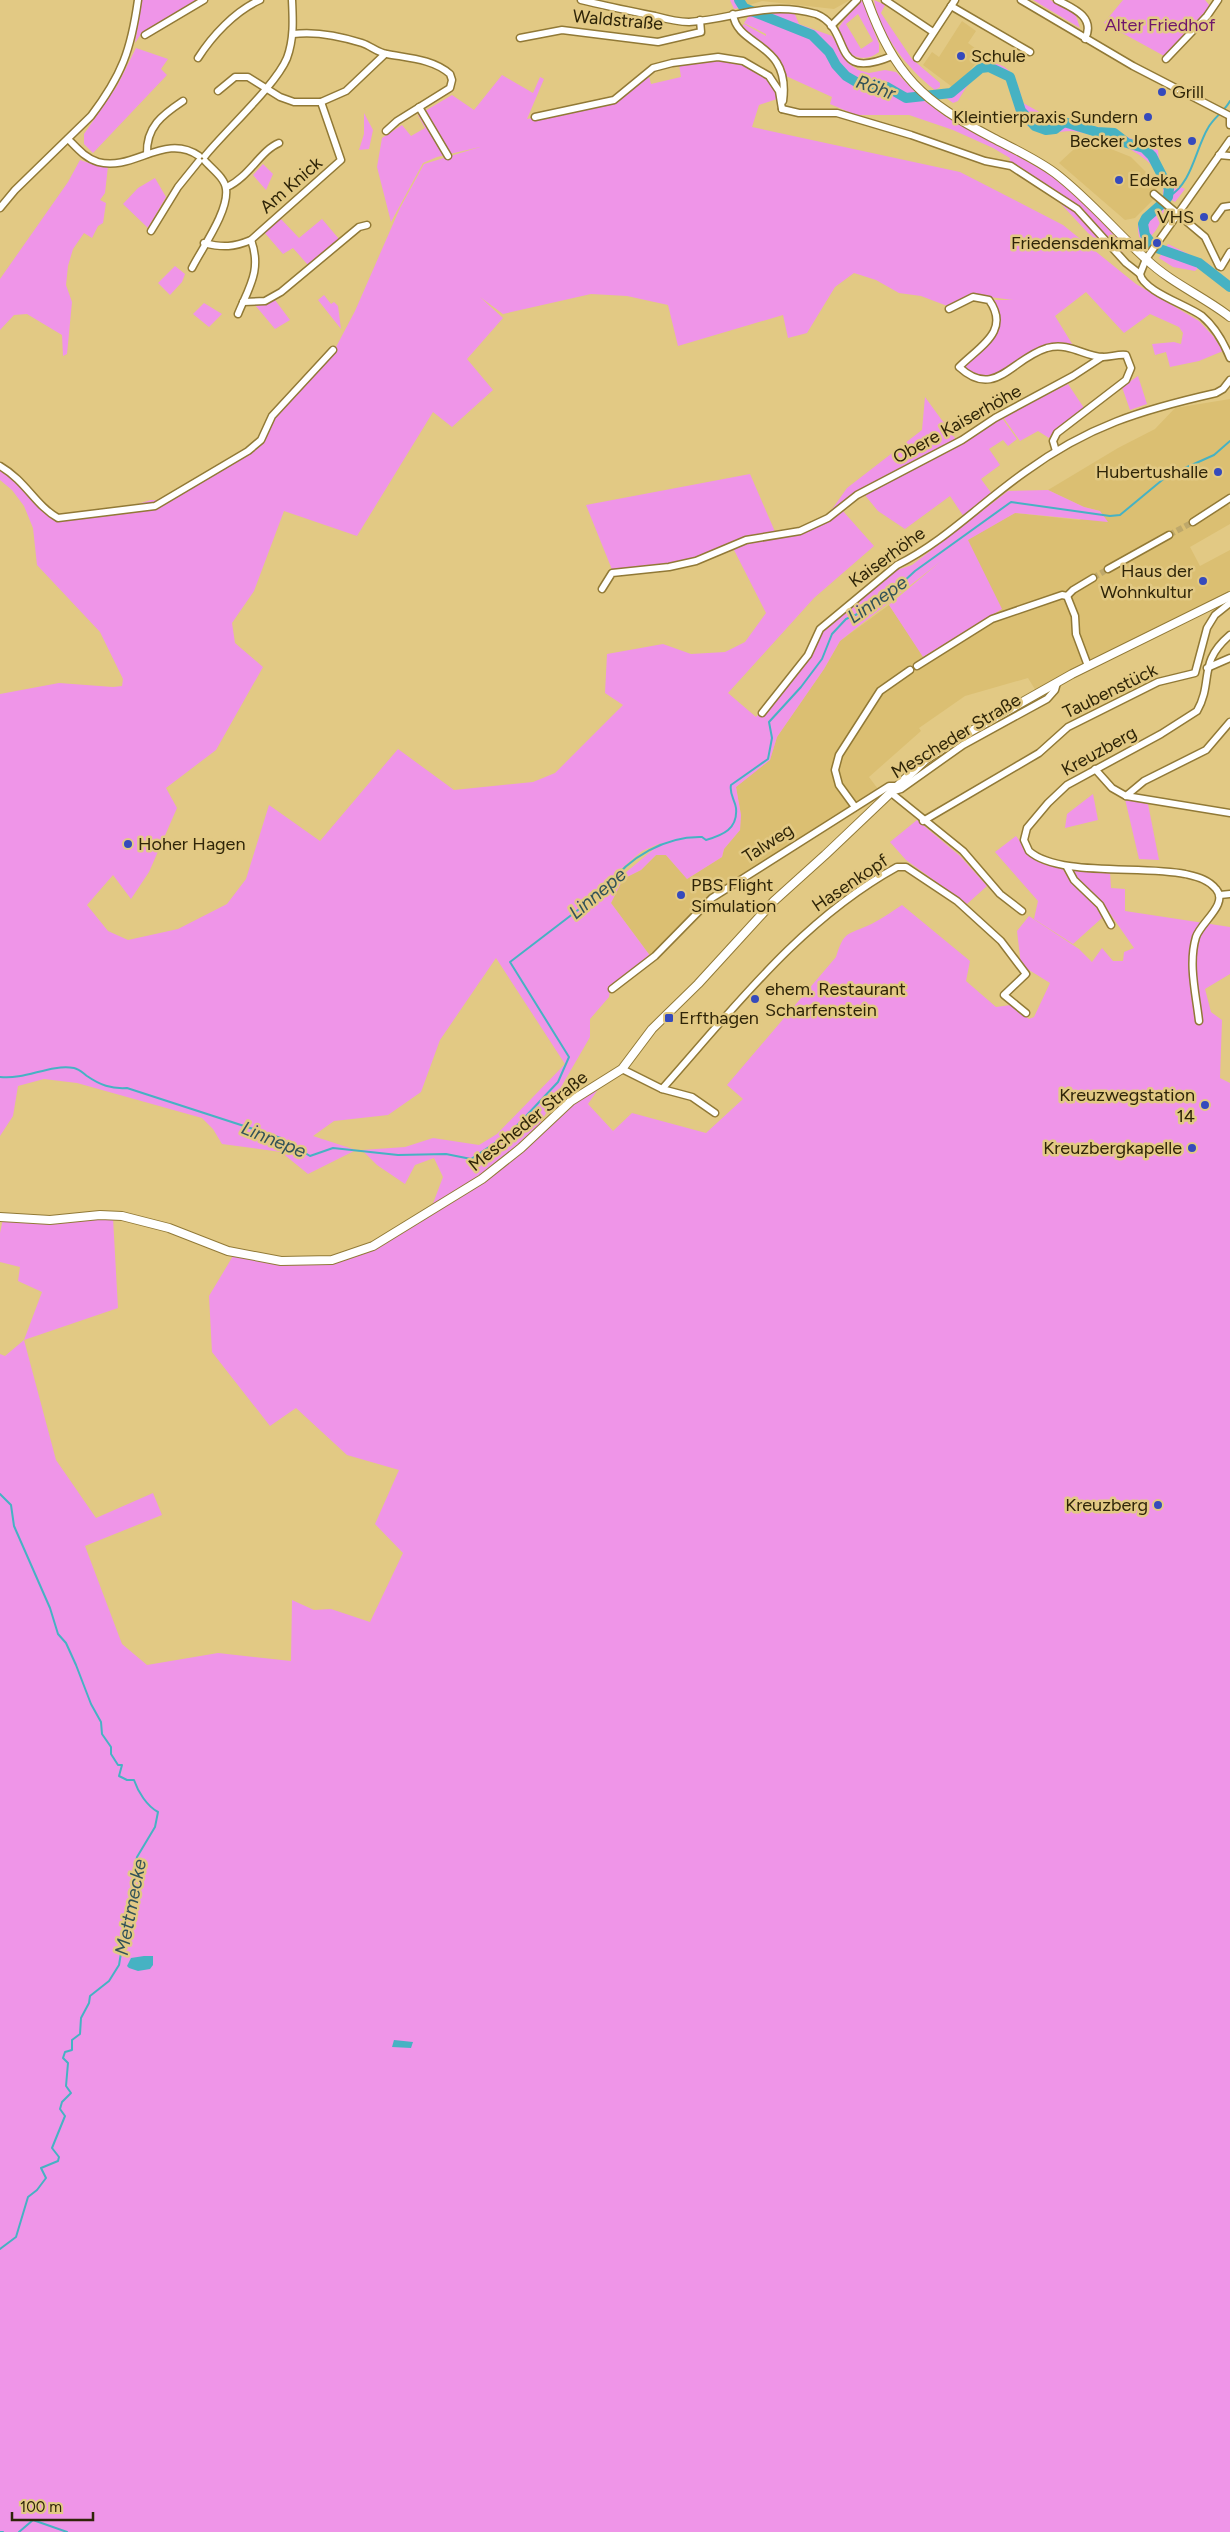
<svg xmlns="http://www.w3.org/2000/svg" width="1230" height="2532" font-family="Figtree,sans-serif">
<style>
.built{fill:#dbbf72}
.green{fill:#ef95e8;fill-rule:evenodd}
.water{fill:#46b2c3}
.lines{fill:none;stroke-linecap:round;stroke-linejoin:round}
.stream{stroke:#46b2c3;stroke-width:2}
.river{stroke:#46b2c3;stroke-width:10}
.minor-tunnel{stroke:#bea86b;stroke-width:6;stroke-dasharray:6 3;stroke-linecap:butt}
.minor-casing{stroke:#917936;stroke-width:9}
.major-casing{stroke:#917936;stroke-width:10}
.minor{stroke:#fff;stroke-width:6}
.major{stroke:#fff;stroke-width:8}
.poi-dot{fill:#354abc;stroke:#e2c984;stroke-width:2}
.labels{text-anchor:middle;stroke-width:5;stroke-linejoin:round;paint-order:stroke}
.street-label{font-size:18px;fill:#2f2508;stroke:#e2c984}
.park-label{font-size:18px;fill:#6f156b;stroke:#e2c984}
.poi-label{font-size:18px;fill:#2f2508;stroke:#e2c984;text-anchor:end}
.water-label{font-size:19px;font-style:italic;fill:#325258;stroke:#e2c984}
</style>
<rect width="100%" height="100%" fill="#e2c984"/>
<g class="built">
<path d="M741,0H850L834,9L762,1L746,6Z"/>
<path d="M962,21L976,31L968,43L983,54L955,89L923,65L932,52L939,57Z"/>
<path d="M1080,146L1111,149L1131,157L1157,183L1156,197L1135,218L1125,220L1059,163L1073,150Z"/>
<path d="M1230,399V494L1226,499L1230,509V524L1190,547L1200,566L1230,550V591L1036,691L1028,678L965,696L919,728L921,731L869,777L878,789L712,899L651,957L611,903L623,879L641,870L656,855H666L687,879L722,857L724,849L740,830L741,815L736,787L770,760L777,737L824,669L840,641L889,605L923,656L967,540L1015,513L1079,520L1100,511L1084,507L1048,490L1118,448L1155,429L1175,408Z"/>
</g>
<g class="green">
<path d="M142,0H198L141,34L135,43Z"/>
<path d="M730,0H741L746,6L734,9Z"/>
<path d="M862,0L879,44V52C862,66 840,53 838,32C837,25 857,6 862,0ZM858,14L873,41L861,49L846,24Z"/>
<path d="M874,0L885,5L881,13L912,59L940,83V87L935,90C908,69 880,35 874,0Z"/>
<path d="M1033,0H1050L1075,13L1080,28Z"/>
<path d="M1123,0H1205L1210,6L1166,57L1104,23Z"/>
<path d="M766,9L794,12L799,24L832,36L848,63L858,70L869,73L885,70L896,72L923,100L945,116L1052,175L1084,202L1124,246L1120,259L1088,233L1036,177L1009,163L1010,158L993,148L953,130L909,115H856L830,104L832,97L786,76L775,57L740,28L744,24L766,36V34L744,23L750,14Z"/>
<path d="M136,48L168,59L161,69L167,75L93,153L84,144V134L117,86Z"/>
<path d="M715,59C740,62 774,69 777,99L759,105L752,127L960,172L1063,225L1136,284L1199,321L1213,336L1223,351L1199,361L1170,367L1166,352L1155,355L1152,344L1174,342L1181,344L1183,333L1179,327L1150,314L1124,333L1086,292L1055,316L1074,347L1059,344L994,376L983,379L961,367L999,325V314L991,300H1013L974,295L950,307L921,296L899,293L876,280L854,273L835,287L807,333L788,338L783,315L678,346L668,305L627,296L591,294L503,314L480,297L503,318L467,359L493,390L452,427L433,412L357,536L284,511L254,591L232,623L235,643L263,667L216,750L166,788L177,808L149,872L131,899L113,875L87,905L108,931L128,940L178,929L227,904L246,879L269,805L320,841L398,749L454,790L533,782L555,773L623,705L605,693L607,654L663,644L691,654L725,652L745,642L766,613L733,548L745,542L800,532L842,510L874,546L814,598L728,693L756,717L810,657L822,631L897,570L912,565L1008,491L1048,490L1084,507L1100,511L1108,522L1015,513L968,540L1002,609L923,657L889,605L941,561L840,641L824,669L777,737L770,760L736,787L741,815L740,830L724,849L722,857L687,879L666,855H656L641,870L623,879L611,903L651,957L610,990L609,997L590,1019V1037L538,1127L488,1170L432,1206L443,1177L434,1158L415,1165L405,1184L377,1165L362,1150L405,1147L433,1138L479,1145L497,1134L565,1064L496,958L440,1040L421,1092L388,1115L334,1121L313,1136L356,1150L308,1174L281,1152L222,1144L213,1129L202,1118L77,1083L44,1079L18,1086L13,1116L0,1136V694L59,683L113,687L122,686L123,679L100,632L37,565L33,528L24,506L12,490L0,480V469L8,473L57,519L125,508L151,500L170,501L250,452L274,417L335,349L355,311L400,208L424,164L480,147L437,157L423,163L391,222L377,167L382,138L402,125L411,136L425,128L418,115L452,95L474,110L502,75L533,93L540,77L544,79L527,119L614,102L648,73L651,84L681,77L679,64ZM661,843L594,899L586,901L606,885L615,874L642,851Z"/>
<path d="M988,62C1014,65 1017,81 1023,103L1054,120L1109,129L1158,150C1160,173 1162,180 1185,189L1175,202L1163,194C1167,156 1102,134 1071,131C1062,131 1050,135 1041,132C1033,129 1023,124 1019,118C1010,103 1015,74 993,70C977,68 965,89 958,101L953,103L942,95C969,90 965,71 988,62Z"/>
<path d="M364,113L373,130L369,149L359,150L364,134Z"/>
<path d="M80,160L95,165L108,166L105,193L100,200L106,203L103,223L98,226L92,238L84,233L73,249L68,266L66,285L72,302L67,354L63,356L62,335L27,314L14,315L0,330V279L68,182Z"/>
<path d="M263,164L273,174L266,190L253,175Z"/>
<path d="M155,178L166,197L148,228L123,204L138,188Z"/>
<path d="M1157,202L1164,208C1164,219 1153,240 1141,242C1133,220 1142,217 1157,202Z"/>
<path d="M280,218L299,238L322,219L339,239L308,265L293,248L283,254L264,232Z"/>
<path d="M1168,244L1209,264L1216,272L1213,279L1199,267L1195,271L1173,267L1159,258Z"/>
<path d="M175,266L185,274L182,282L170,295L158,283Z"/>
<path d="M324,295L331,304L334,302L338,306L341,329L318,300Z"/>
<path d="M275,300L290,320L275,329L255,305Z"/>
<path d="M204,303L222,314L209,327L193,314Z"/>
<path d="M1138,376L1147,404L1130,410L1122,387Z"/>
<path d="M1068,384L1084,408L1055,430L1049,438L1038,431L1020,441L1003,417Z"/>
<path d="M925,397L957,441L828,515L847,488L922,430Z"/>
<path d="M1002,418L1017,439L1008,446L1003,440L989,449L1000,465L981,479L992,494L964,517L950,496L905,529L878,511L864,494L955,447Z"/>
<path d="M750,474L776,534L683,563L613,572L586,505Z"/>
<path d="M1093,794L1098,820L1065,828L1067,814Z"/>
<path d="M1125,799L1148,804L1159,860L1139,859Z"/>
<path d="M917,820L960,856L987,886L967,904L906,860L890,842Z"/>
<path d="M1016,836C1035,862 1030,861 1063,869C1073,889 1093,898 1103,917L1073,944L1034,919L1038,901L995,852Z"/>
<path d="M1075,870L1110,872L1111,888L1125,889V911L1230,927V974L1205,989L1211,1012L1222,1020L1220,1078L1230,1083V2532H0V1354L5,1356L24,1340L42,1292L18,1281L20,1267L0,1262V1233L3,1219L113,1218L118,1308L24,1340L56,1460L96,1518L153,1493L162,1515L85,1546L122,1644L147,1665L218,1653L291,1661L292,1600L314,1610L331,1609L370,1622L403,1553L375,1524L399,1470L347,1455L296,1408L270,1426L212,1352L209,1296L233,1256L274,1262H334L359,1255L382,1245L464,1194L569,1106L601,1085L588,1104L613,1131L632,1113L706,1133L743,1099L727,1085L836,957C844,932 846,935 867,926C879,921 891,912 902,905L970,961L966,981L996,1007L1011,1005L1029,1019L1034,1017L1050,983L1021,965L1017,931L1029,916L1079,949L1092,962L1102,948L1113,961H1123L1124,952L1134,948L1102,902L1074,877L1072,873Z"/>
</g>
<g class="water">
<path d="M144,1956H153V1965L150,1969L138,1971L129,1968L127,1966L131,1958Z"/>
<path d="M394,2040L413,2042L411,2048L392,2047Z"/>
</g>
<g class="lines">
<g class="stream">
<path d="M1168,197C1192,184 1195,150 1208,128C1214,117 1225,111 1230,101"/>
<path d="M0,1077C26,1080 49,1064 74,1068C79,1069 83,1073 87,1076C100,1085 111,1089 127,1088L281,1138L310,1156L333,1148L398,1155L446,1154L471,1159L510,1133L558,1082L569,1057L510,962L608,887C628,857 666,836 702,837L706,840C723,835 738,829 736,808C735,800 729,794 731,785L768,759L772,738L769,722L801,687L822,659L832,634L846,619L862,612L873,601L901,584L915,571L1011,502L1110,516L1120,515L1167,476L1214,455L1230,441"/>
<path d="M0,1494L11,1505L14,1526L50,1608L58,1634L66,1643L76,1665L91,1704L101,1722L102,1734L111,1747V1754L118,1765H122L119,1776L127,1780H134C138,1792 147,1806 158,1812L155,1827L137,1857L119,1965L109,1981L90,1996L89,2003L81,2018L80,2034L72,2040V2050L65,2052L63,2058L68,2063L66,2086L71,2093L62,2102L60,2109L65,2116L52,2148L59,2157L58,2161L41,2168L46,2178L37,2190L28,2197L16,2237L0,2249"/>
<path d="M0,2532H3"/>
<path d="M19,2532L33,2520L67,2532"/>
</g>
<path class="river" d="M739,0L744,8L812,35L829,52L836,65L846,76L858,83L887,87L906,98L951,93L981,68L989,67L1010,77L1021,111L1035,126L1046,130L1055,129L1064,122L1097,132L1114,133L1127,143L1144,148L1152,156L1169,189L1168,197L1164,202L1146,218L1143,224L1145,235L1154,247L1199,263L1230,287"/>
<g class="minor-tunnel">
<path d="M1169,535L1193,522"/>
<path d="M1093,578L1108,569"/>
</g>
<defs>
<g id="minor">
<path d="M581,0C605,6 630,11 655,16C666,19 678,22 689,22C735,19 767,0 816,14C854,29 828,83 892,56"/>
<path d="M885,0L933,32"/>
<path d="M1021,0L1133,66L1230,116"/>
<path d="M1057,0C1073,8 1096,17 1085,39"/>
<path d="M951,6L1030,52"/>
<path d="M733,14C737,48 791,41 783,101"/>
<path d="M831,26L857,0"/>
<path d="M293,34C316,31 340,36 362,43C371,46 378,53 387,54C408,58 433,59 450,74L452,80L450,88L397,121L386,131"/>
<path d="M145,35L204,0"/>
<path d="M520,38L562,30L658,42L701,32L700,20"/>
<path d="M198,58C212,36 235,11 260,0"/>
<path d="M917,58L955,0"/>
<path d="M1166,59L1207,16L1218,0"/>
<path d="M218,91L235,77H248L280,97L294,102H321L346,91L385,54"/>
<path d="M419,107L448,156"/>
<path d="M782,109L799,113H837L911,135L985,161L1011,166L1077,209L1126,263L1140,274"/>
<path d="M535,117L614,100L653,68L672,63L718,57L743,61L769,76L779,91L782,109"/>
<path d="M1230,119V125"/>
<path d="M68,139C77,148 85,158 98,162C133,172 165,132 199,156"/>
<path d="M1230,140L1146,259L1140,274C1143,291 1187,305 1202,316C1215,327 1224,343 1230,358"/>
<path d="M147,154C146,127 162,115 183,101"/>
<path d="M1219,155L1230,156"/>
<path d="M205,156C226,130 276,85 287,58C294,39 293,20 292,0"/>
<path d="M227,187C249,177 261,150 279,143"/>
<path d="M1154,194L1205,237L1219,266"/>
<path d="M0,208L15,190L91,116C122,75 131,50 138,0"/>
<path d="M1215,218L1223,207L1230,206"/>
<path d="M151,231L178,187L199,161"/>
<path d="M204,243C223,248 234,247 251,240L341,160L321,102"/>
<path d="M1221,267L1230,252"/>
<path d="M192,268C202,248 229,211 226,189C225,178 212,169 205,161"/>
<path d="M243,302L265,301L281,292L359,227L367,225"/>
<path d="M949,309L973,297L989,300C1011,331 980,346 959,367C995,400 1011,359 1047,348C1070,342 1085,357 1103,357C1111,357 1118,354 1126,355L1131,368L1126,380L1057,433L1053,441L1056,451"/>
<path d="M238,314C249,287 262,270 251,240"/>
<path d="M0,466C26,481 35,505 58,518L155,506L248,451L261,440L272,416L333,350"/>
<path d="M1193,522L1230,498"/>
<path d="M1108,569L1169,535"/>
<path d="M602,589L612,573L669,567L696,561L746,540L800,531L828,518L857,495L962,440L995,418L1073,376L1102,357"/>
<path d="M1067,596L1075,616L1076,634L1088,666"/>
<path d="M1067,596L1073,590L1093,578"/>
<path d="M917,666L992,619L1062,595L1067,596"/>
<path d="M1207,668L1230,658"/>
<path d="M762,713L808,655L820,629L897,565C944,542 982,502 1025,472C1088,426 1141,410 1216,393L1223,389L1230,380"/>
<path d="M1095,769L1112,788L1126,796L1230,813"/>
<path d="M894,791L901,789L963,745L1047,699L1055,690L1057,683"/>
<path d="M890,792L963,851L1000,894L1022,911"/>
<path d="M1126,796L1144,781L1206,750L1230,722"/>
<path d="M855,807L839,785L835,770L839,755L880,691L910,670"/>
<path d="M923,821L1039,753L1068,727L1158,682L1195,673L1207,628L1215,615L1230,603"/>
<path d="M1067,867L1074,880L1100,905L1111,925"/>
<path d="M1220,895L1230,894"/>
<path d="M612,989L655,956L712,898L889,786H897"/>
<path d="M1199,1021C1196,994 1188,964 1196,937C1201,922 1229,904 1216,889C1208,879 1197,877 1185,874C1143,865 1058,877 1029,851L1024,840L1027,828L1048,803L1067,785L1161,734L1197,711C1214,681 1197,663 1230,635"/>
<path d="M622,1069L662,1089L692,1097L715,1113"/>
<path d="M662,1089C734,1008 801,920 897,867H906L957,901L1001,941L1026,974L1004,995L1026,1013"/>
</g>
<g id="major">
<path d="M867,0C895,76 922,101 993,138C1014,149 1036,159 1055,173C1089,199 1115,231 1146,259C1171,283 1203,296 1230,317"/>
<path d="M0,1217L50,1220L100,1215L122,1216L169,1228L228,1251L281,1261L332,1260L373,1246L482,1179L521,1148L571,1101L622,1069L652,1029L698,984L774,901L825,855L925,760L959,738L1072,674L1230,596"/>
</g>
</defs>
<use href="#minor" class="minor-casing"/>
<use href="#major" class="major-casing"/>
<use href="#minor" class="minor"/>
<use href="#major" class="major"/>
</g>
<g class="poi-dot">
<circle cx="961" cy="56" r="5"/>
<circle cx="1162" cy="92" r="5"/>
<circle cx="1148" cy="117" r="5"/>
<circle cx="1192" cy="141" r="5"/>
<circle cx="1119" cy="180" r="5"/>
<circle cx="1204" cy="217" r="5"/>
<circle cx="1157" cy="243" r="5"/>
<circle cx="1218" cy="472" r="5"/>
<circle cx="1203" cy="581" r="5"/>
<circle cx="128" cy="844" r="5"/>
<circle cx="681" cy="895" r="5"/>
<circle cx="755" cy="999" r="5"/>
<rect x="664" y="1013" width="10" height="10" rx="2.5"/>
<circle cx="1205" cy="1105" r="5"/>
<circle cx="1192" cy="1148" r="5"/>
<circle cx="1158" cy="1505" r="5"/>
</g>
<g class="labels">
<g class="street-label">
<text transform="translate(618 20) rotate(5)" y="6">Waldstraße</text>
<text transform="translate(291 185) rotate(-41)" y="6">Am Knick</text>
<text transform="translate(957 424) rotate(-29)" y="6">Obere Kaiserhöhe</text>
<text transform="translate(887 557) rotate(-36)" y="6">Kaiserhöhe</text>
<text transform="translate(1110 691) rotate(-26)" y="6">Taubenstück</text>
<text transform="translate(956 736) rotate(-31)" y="6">Mescheder Straße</text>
<text transform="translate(1099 751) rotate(-29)" y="6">Kreuzberg</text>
<text transform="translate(768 843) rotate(-33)" y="6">Talweg</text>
<text transform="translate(850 883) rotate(-34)" y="6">Hasenkopf</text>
<text transform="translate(528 1121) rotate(-39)" y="6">Mescheder Straße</text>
</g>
<g class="park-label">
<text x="1160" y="31">Alter Friedhof</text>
</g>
<g class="poi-label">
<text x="971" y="62" text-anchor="start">Schule</text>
<text x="1172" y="98" text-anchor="start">Grill</text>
<text x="1138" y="123">Kleintierpraxis Sundern</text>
<text x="1182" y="147">Becker Jostes</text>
<text x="1129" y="186" text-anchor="start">Edeka</text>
<text x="1194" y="223">VHS</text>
<text x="1147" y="249">Friedensdenkmal</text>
<text x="1208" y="478">Hubertushalle</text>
<text x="1193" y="577">Haus der<tspan x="1193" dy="21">Wohnkultur</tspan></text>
<text x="138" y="850" text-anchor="start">Hoher Hagen</text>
<text x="691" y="891" text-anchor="start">PBS Flight<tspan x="691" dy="21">Simulation</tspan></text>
<text x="765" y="995" text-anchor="start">ehem. Restaurant<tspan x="765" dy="21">Scharfenstein</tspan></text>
<text x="679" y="1024" text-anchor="start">Erfthagen</text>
<text x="1195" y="1101">Kreuzwegstation<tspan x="1195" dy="21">14</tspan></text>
<text x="1182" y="1154">Kreuzbergkapelle</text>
<text x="1148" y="1511">Kreuzberg</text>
</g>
<g class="water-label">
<text transform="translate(876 87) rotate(19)" y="7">Röhr</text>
<text transform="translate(877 599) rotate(-35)" y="7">Linnepe</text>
<text transform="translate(597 893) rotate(-40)" y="7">Linnepe</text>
<text transform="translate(274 1139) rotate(22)" y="7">Linnepe</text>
<text transform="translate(130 1907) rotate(-79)" y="7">Mettmecke</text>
</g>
</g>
<path d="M12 2512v8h81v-8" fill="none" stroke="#2f2508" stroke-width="2.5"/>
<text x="20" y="2512" font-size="15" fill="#2f2508" stroke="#e2c984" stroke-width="4" paint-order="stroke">100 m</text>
</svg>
